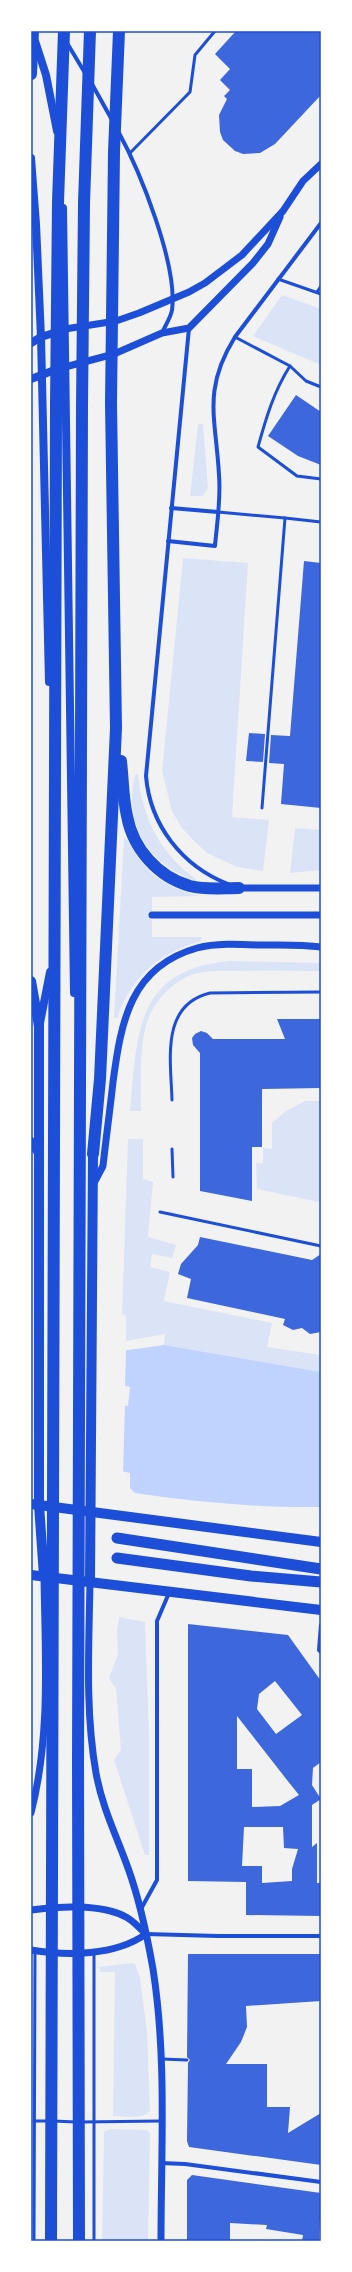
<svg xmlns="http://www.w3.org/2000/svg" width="352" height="2272" font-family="'Source Serif 4',serif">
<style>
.green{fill:#dbe4f7}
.water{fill:#bfd3fe}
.pier{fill:#f2f2f2}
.building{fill:#3d67dc;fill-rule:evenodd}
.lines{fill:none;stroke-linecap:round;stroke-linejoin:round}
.service{stroke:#1d4ed8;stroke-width:3}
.minor{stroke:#1d4ed8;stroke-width:4}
.tertiary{stroke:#1d4ed8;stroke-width:7}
.secondary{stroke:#1d4ed8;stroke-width:8}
.primary{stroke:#1d4ed8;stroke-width:10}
.trunk{stroke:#1d4ed8;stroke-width:11}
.motorway{stroke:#1d4ed8;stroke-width:12}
.neatline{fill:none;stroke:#1d4ed8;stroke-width:1.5}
</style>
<rect width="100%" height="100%" fill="#f2f2f2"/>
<g class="green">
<path d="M282,295L321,309V365L253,336Z"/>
<path d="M198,424H203L208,488L203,496H190Z"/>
<path d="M183,558L248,563L232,817L269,820L263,871L237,867L207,853L194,841L182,828L172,811L162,771Z"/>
<path d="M138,774C142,817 160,854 196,879V881C148,865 123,824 135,775Z"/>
<path d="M295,828L321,830V870L290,873Z"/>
<path d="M124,838L127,839C145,874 162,885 199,896L152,897V937H202L201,941C157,954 133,975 117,1018H114Z"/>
<path d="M230,961L321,963V971C294,971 266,970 239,971C224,971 208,970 194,974C171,982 152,1003 146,1026C139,1053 141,1083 141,1111H130C137,1034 135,969 230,961Z"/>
<path d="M305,1101H321V1190L319,1202L257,1189L256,1163H263V1148L272,1149V1123L286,1111Z"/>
<path d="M128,1139H143V1179L153,1182L148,1237L176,1245L172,1258L152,1254L150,1267L170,1272L164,1301L272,1323L267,1347L321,1355V1372L164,1345L165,1334L126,1341V1316L122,1314Z"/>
<path d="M119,1617L145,1622L149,1737V1855H145L114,1760L121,1750L116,1689L109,1678L118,1654L117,1631Z"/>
<path d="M131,1963L135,1964L140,1978L147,2032L150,2111C143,2120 124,2116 113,2116L115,1972H100L99,1967Z"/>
<path d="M110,2129L147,2130L150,2133L148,2241H102L104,2136V2132Z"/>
</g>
<path class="water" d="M31,1336L122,1351L164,1345L321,1372V1507C258,1508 197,1502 135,1493L130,1488V1473L71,1459L31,1390L128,1406L130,1387L31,1365Z"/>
<g class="pier">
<path d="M31,1334L36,1337L126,1349L125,1387L31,1367Z"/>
<path d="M31,1388L125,1403L123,1473L31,1455Z"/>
</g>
<g class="building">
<path d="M236,31H321V95L275,144L260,153L243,154L235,151L223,140L220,132L219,115L227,99L224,96L230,90L220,80L230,69L215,54Z"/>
<path d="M296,395L321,412V465L298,456L268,436Z"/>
<path d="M304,561L321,563V808L281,804L284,764L269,763L271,735L290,736Z"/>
<path d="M249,733L265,734L263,762L246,761Z"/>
<path d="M277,1019H321V1088L262,1089V1147H252V1201L200,1191V1053L193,1045L192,1038L195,1034L201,1031L207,1033L213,1039H285Z"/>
<path d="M200,1237L312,1260L321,1254V1332L310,1334L302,1328L293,1330L283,1325L285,1319L187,1298L191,1279L178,1274L181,1264L198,1245Z"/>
<path d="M188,1624L288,1635L321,1681V1762L313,1768L312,1785L321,1799L312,1805V1847L317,1843V1883H321V1916L246,1915V1882L188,1881ZM275,1681L302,1715L276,1734L257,1709L259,1694ZM237,1716L287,1780L299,1795L280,1806L252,1807V1769H237ZM244,1827H283L284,1848L298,1849L292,1869V1881L262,1883V1866H242Z"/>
<path d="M188,1954H321V2001L246,2006L247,2027L241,2042L226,2064H267V2107H290L288,2133L321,2113V2165L189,2147L187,2141L188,2063L190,2060L187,2057Z"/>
<path d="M192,2175L321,2193L319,2241H302L303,2235L266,2229L267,2225L230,2223V2240L187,2241V2180Z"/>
</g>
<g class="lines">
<g class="service">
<path d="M130,153L190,92L195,55L215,31"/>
<path d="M278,279L321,294"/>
<path d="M317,292L321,286"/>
<path d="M235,337L290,366L306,381L321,387"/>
<path d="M290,366C274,391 266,418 258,447L297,476L321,479"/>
<path d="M218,512L285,518L262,808"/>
<path d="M285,518L321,522"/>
<path d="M172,1100C171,1061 160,1005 210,993L321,992"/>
<path d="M172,1149L173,1177"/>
<path d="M160,1212L321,1246"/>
<path d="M162,2059L187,2060"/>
<path d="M34,2121H48"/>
<path d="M53,2121L76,2122"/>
<path d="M81,2122L161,2121"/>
<path d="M34,2241L35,1951"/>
<path d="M94,2241V1951"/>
</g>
<g class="minor">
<path d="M67,43L85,73"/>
<path d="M92,84L112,120"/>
<path d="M118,131C140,171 178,265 172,310C171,317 165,326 162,333"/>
<path d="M189,328L146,776C150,825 182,866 228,884"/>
<path d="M171,508L218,512"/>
<path d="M168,541L215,546C217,523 221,499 219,475C216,418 202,390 235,337L321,223"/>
<path d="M321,1625L319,1650L321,1652"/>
<path d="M141,1909L157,1880V1621L169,1593"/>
<path d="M146,1934L218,1936H321"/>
<path d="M161,2163L185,2164L321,2182"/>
</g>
<g class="tertiary">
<path d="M65,329L116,321L139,313L189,292L205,283L242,255L283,211L303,181L321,164"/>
<path d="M65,367L114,354L162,333L189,328L253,263L268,244L280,217"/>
<path d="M239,888H321"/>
<path d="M152,915H321"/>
<path d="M94,1183L103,1166C106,1138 110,1110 113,1082C121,1022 130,967 197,948C216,943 238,944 257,945C278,945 300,944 321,947"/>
<path d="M90,1582C89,1645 85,1711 96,1773C102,1807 117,1837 128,1868C140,1901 147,1935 153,1969C167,2058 161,2151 161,2241"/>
<path d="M31,1813C51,1735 45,1655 44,1576"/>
<path d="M31,1910C57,1906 100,1904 124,1916C132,1919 139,1928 146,1934"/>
<path d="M31,1950C67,1956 115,1956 146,1934"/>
</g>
<g class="secondary">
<path d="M35,41L46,75L57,131"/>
<path d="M31,158L36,224L41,337L49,682"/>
<path d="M63,208L74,993"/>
<path d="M31,343L41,337L60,331"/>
<path d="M31,379L60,368"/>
<path d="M40,1023L50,972"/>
<path d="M31,1141L39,1155"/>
</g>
<g class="primary">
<path d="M31,981L39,1026V1505L44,1576"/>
<path d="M31,1504L321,1542"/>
<path d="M31,1575L321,1610"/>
<path d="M90,1582L93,1154"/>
</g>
<g class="trunk">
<path d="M117,1538L321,1569"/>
<path d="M117,1558L251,1576L321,1582"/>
</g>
<g class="motorway">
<path d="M31,74L33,31"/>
<path d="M121,761C123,779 123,799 127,816C133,849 158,877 190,886C206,890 223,888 239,888"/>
<path d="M93,1154L100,1079L116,728L111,403L114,152L119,31"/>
<path d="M51,2241L56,405L58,202L64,31"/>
<path d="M79,2241L78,1761L82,407L84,203L90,31"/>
</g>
</g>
<rect width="352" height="2272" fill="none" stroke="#ffffff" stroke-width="64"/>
<rect x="32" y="32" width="288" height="2208" class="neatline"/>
</svg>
